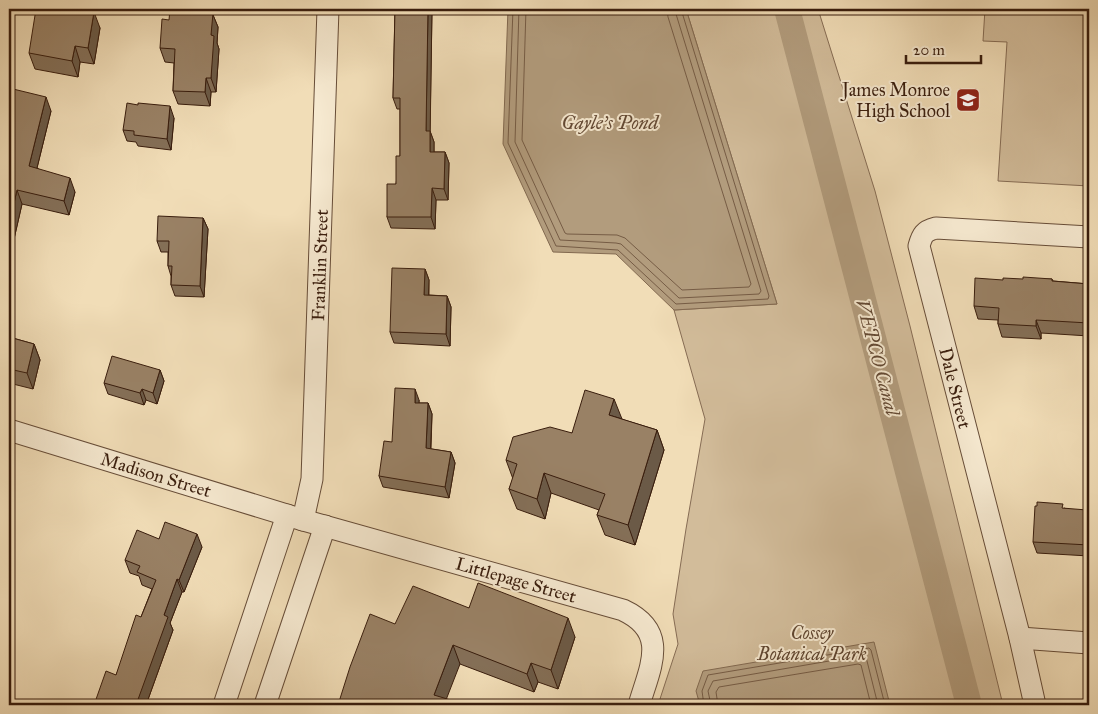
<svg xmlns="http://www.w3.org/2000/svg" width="1098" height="714" font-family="'IM FELL Great Primer',serif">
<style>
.green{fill:#d2bc9a;stroke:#866c54}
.water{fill:#b29c7d;stroke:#826950}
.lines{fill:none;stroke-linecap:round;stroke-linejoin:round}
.shore{stroke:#765c45;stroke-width:1}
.canal{stroke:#b29c7d;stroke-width:26}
.street-casing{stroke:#674d38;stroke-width:23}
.street{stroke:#f6e9d0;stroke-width:21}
.wall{fill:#846f57;stroke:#391d0d}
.shaded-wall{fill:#6b5a47;stroke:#391d0d}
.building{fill:#998165;stroke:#391d0d}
.labels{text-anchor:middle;stroke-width:4;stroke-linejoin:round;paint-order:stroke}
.poi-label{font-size:18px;fill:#391d0d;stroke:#f6e9d0;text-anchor:end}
.street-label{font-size:18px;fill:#391d0d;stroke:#f6e9d0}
.park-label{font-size:18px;font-style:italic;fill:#5f4530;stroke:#f6e9d0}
.water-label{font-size:19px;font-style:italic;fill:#634934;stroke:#f6e9d0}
</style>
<rect width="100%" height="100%" fill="#f1ddb7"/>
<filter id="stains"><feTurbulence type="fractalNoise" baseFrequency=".004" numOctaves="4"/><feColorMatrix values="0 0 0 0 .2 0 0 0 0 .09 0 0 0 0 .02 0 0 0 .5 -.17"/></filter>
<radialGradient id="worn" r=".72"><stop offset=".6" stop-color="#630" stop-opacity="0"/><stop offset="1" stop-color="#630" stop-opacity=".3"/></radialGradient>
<g class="green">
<path d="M686,9H818L875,191L910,326L1003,705H658L678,644L673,614L686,529L705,419L674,310L777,304Z"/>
<path d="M985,9H1089V186L998,181L1007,42L983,41Z"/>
</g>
<g class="water">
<path d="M508,9H686L777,304L674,310L616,254L553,252L503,144Z"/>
<path d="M874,642L890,705H700L696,691L703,671Z"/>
</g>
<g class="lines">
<g class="shore">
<path d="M513,9L508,143L556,246L618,250L676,304L768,299L769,296L681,9"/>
<path d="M519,9L515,142L560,240L616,243L621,244L679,298L759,294L761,291L676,14L675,9"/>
<path d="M526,9L522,140L565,233L567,234L617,235L625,238L682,290L749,287L751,284L668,17L667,9"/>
<path d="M704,705L702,691L708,675L869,648L871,650L885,705"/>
<path d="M711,705L708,691L713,681L864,655L866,657L878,705"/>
<path d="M718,705L716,692L719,687L858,664L861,665L871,705"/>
</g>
<path class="canal" d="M787,9L969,705"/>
<defs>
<g id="street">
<path d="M9,430L303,520L623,610C670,632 650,667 639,705"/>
<path d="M303,520L312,479L328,9"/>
<path d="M1020,638L1089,643"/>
<path d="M224,705L287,515"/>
<path d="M265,705L325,526"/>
<path d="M1035,705L1020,638L919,246C922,235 924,231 936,228L1089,237"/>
</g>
</defs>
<use href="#street" class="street-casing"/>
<use href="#street" class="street"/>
</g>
<g class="wall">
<path d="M395,9H432L430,131L434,142V152H445L449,163L448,200H436L435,229L391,228L387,217L396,184L400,156V109H397L393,98Z"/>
<path d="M89,11L100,28L94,64L80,62L78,77L35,69L29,53Z"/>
<path d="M213,15L218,27L217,43L219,49L216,92H211L210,106L178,104L173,91L174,63L165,62L160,48Z"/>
<path d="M9,88L51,111L37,168L75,192L69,215L22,204L14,239L9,238Z"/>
<path d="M174,118L171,150L138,146L136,142L127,141L123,130Z"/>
<path d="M203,218L208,229L204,297L175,296L171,285V276L168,266V252H161L157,241Z"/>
<path d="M425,269L429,280V295L447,296L451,307L450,346L394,343L390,332Z"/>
<path d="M1052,279L1053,281L1089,284V336L1041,333V339L1002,337L998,324V320L978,319L974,306L1003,280Z"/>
<path d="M9,337L34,344L40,360L33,389L9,383Z"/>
<path d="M160,370L164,381L157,404L146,400L144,405L108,394L104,383Z"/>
<path d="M419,400V403H428L432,414L431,449L451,452L455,463L449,498L383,487L379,476L392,442Z"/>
<path d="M621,419L657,430L664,450L635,545L605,535L597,515L599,510L551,493L545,519L517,509L509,489L513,479L506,460L572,433Z"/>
<path d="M1064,508L1089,516V556L1037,553L1033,542Z"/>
<path d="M159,539L202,547L184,592H182L170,623L173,630L146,705H94L116,675L141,617L152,589L142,585L139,576L130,573L125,560Z"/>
<path d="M469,608L575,637L558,689L538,682L534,692L460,664L338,705L395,624Z"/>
</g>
<g class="shaded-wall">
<path d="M81,9H89V11L87,26Z"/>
<path d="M208,9H214L213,15L218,27L217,43L219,49L216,92L211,78V35L208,13Z"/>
<path d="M428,9H432L430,142L426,131Z"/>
<path d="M94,12L100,28L94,64L88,48Z"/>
<path d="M75,46L80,62L78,77L72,61Z"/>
<path d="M206,78L211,92L210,106L205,92Z"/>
<path d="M46,97L51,111L34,180L29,166Z"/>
<path d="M170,106L174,118L171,150L167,139Z"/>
<path d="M430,131L434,142V163L430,152Z"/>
<path d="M445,152L449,163L448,200L444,189Z"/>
<path d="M70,178L75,192L69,215L64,201Z"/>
<path d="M432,188L436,200L435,229L431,217Z"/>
<path d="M17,190L22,204L14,239L9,225Z"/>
<path d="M203,218L208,229L204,297L200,286Z"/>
<path d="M425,269L429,280L428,306L424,295Z"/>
<path d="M447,296L451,307L450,346L446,334Z"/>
<path d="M1036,320L1041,333V339L1036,326Z"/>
<path d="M34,344L40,360L33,389L27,373Z"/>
<path d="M160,370L164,381L157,404L153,393Z"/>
<path d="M142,389L146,400L144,405L140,393Z"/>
<path d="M415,389L419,400V414L415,403Z"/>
<path d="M614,399L622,419L609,415Z"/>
<path d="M428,403L432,414L430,459L426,448Z"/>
<path d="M657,430L664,450L635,545L628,525Z"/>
<path d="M451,452L455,463L449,498L445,487Z"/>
<path d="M544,473L551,493L545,519L537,499Z"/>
<path d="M1087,510L1089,516V528L1086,520Z"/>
<path d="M197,534L202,547L184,592L179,580Z"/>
<path d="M177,579L182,592L170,623L173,630L146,705H136L164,615Z"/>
<path d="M568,618L575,637L558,689L551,670Z"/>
<path d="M453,645L460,664L444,705L434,695Z"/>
<path d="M531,663L538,682L534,692L527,674Z"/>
</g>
<g class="building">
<path d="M36,9H81V10L94,12L88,48L75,46L72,61L29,53Z"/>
<path d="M170,9H208V13H213L211,35L214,36L211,78H206L205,92L173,91L175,49L160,48L162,19L169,20Z"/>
<path d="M395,9H428L426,131H430V152H445L444,189L432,188L431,217H387V184H396V156H400V98H393Z"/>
<path d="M9,88L46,97L29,166L70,178L64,201L17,190L9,225Z"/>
<path d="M127,103L138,105V103L170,106L167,139L134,135V131L123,130Z"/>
<path d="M158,216L203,218L200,286L171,285L172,266H168L169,241H157Z"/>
<path d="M392,268L425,269L424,295L447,296L446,334L390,332Z"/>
<path d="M1023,277L1052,279V281L1089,284V323L1036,320V326L998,324L999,308L974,306L975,278L1003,280V278L1023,279Z"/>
<path d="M9,337L34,344L27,373L9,369Z"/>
<path d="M112,356L160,370L153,393L142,389L140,393L104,383Z"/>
<path d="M395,388L415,389V403H428L426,448L451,452L445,487L379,476L384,441L392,442Z"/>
<path d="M585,390L614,399L609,415L657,430L628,525L597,515L605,494L544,473L537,499L509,489L517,464L506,460L513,437L550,427L572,433Z"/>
<path d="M1037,502L1063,504L1062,508L1087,510L1086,520H1089V545L1033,542L1035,506H1037Z"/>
<path d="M165,522L197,534L179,580L177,579L164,615L168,617L136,705H94L106,671L116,675L136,615L141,617L156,580L137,572L140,566L125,560L137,530L159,539Z"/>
<path d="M478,583L568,618L551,670L531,663L527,674L453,645L434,695L467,705H338L350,667L370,614L395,624L413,586L469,608Z"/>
</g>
<defs>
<symbol id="school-square" viewBox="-11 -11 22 22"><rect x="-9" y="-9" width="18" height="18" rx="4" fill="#8f2418" stroke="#f6e9d0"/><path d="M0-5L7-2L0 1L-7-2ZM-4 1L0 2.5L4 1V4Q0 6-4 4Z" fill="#fff"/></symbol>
</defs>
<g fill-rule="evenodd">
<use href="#school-square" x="954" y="86" width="28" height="28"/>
</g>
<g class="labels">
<g class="poi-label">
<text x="950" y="96">James Monroe<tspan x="950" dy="21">High School</tspan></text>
</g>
<g class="street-label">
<text transform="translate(320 265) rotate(-88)" y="6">Franklin Street</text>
<text transform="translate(955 388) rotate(76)" y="6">Dale Street</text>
<text transform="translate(156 475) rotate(17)" y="6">Madison Street</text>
<text transform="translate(516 580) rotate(16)" y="6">Littlepage Street</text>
</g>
<g class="park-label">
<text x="812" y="639">Cossey<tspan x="812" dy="21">Botanical Park</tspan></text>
</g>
<g class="water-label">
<text x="610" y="129">Gayle's Pond</text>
<text transform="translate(878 357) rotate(75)" y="7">VEPCO Canal</text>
</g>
</g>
<rect width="1098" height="714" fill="none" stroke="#f1ddb7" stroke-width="30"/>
<rect x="10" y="10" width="1078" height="694" fill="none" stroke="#391d0d" stroke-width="2.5"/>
<rect x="15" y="15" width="1068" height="684" fill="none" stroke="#391d0d"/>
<path d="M906 55v8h75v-8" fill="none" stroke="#391d0d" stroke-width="2.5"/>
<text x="913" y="55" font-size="15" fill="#391d0d" stroke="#f6e9d0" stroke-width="4" paint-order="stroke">20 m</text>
<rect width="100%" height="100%" filter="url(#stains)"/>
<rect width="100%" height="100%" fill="url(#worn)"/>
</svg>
